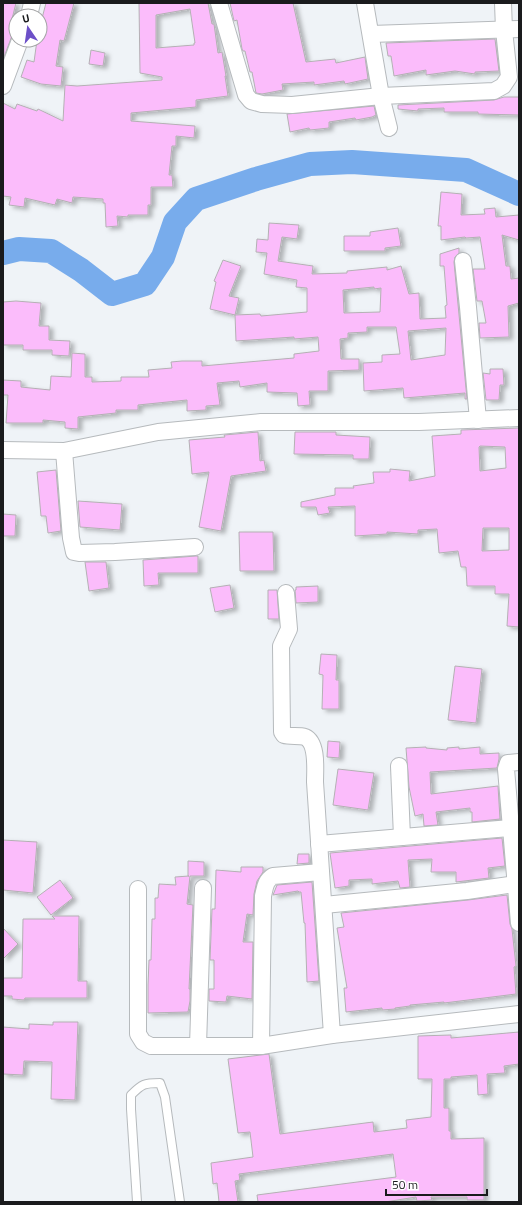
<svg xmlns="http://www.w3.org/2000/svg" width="522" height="1205" font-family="'Titillium Web',sans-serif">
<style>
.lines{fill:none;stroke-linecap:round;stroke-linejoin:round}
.river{stroke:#78acec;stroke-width:24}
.building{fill:#fbbcfb;stroke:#b4b0b4;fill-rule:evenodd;filter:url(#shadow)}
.lane-casing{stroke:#b6babd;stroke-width:10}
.street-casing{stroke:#b6babd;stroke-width:18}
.lane{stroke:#fff;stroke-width:8}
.street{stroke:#fff;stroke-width:16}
</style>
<defs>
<filter id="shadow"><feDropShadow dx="4" dy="2.5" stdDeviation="2" flood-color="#0004"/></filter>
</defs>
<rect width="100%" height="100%" fill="#eff3f7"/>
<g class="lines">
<path class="river" d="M3,253L19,249L51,251L81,270L112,294L145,284L163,257L175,222L196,199L256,179L310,164L352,162L466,170L519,194"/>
</g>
<g class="building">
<path d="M3,3H16L11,23L16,25L4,57Z"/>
<path d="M46,3H74L64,41L60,40L56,66L63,67L61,86L41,84L21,77L27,60L34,62L37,40H40V26Z"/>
<path d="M139,3H208L212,24H214L218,53L222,52L226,76H225L228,96L196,100V107L131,113V121L195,126L194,138L176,136V146H172L169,175H172L173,187H151V205H148V215H128V217L117,216L118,226L106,227L105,203H103V199L73,197L72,203L57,199L55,205L25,198L24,207L9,205L11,197L3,196V103L15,109L17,104L37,111L38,109L63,121L65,85L77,86L162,80V77L140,73ZM190,9L195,43H194V45L156,48V15Z"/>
<path d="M230,3H293L306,62L335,59L336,63L365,57L368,79L345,84L344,81L314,85V82L282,84L283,90L262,94L256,93L252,72H250L245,51H243L242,49L237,20L234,21Z"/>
<path d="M495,39L499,71L475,72V74L455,71L426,75V70L394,76L391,56H388L386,43Z"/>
<path d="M91,50L105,53L103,66L89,64Z"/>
<path d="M504,97H519V115L478,114V112H444V108L418,109V111L398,109V105L494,100Z"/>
<path d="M374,106L376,115L372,117L356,120L355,118L329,122V128L310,130L309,128L290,132L287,114Z"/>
<path d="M441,192L462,194L461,215L485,214L484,209L495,208L496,217L519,215V240L502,235L506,266H510L511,279L519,278V303L508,306L509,337L480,338L479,323H486L482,301H477L473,269H485L480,237L466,238L465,237L441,240V226H438Z"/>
<path d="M269,223L299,225L297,239L282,237L278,261L313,266L312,274L347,273V271L387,267V270L401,266L409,294L419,293L420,319L446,318L445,306L447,305L444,266H440V254L459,248V253L455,257L454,262L467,399H465V393L404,398L403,388L364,391L363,363L382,362V355L400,354L396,327H367V332L348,333V338L340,339L341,359H359V370L328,371V391H309L310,405L298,406L297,393L267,392V383L240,387L239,381L217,383L220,405L206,406V410L187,411V400L138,405V410H116V413L78,417V429L65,428V422L43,420V423H6L8,395H3V380L21,381V387L50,390L51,376L71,377L72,353L85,354V377H92V382L121,381V377H149L148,370L172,368L171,362L182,361H202V366L294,358V354L319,351L318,337L294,339V337L236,341L235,315L260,314L261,316L307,312V288L296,287L297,280L264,274L267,253L256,252L257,239L268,240ZM374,287V289L381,288L380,312L344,313L343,290ZM446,328L445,355L411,360L408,331Z"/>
<path d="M398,228L401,246L385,248V251H344V236H370V232Z"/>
<path d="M223,260L241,266L229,296L239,298L235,315L210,309L216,282L214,281Z"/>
<path d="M16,301L41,303L39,326H49V340L70,341L69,356L52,355V350H23V345H3V302Z"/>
<path d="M490,369H503L504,385H500L499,400H486L483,373L490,374Z"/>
<path d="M519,428V627L507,626L509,594H495V586H467L466,567H461L458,551L439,553L437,529L418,530V534L387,532V534L355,536V506L328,507L330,513L318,515L316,507H301V502L335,495V488H354L353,486L374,483L373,472H390V469L410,471L409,481L435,476L432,436L461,434V430ZM480,446L505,447L506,468L480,471L479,447ZM483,528H509V550L482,551Z"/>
<path d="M258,432L260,461L264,460L266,471L231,476L221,531L199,527L209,472L192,474L189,440L225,437L224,435Z"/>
<path d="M295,432H336V435L370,437L369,459H353V455L294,454Z"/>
<path d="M56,470L61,531L48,533L46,516H41L37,472Z"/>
<path d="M78,501L122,504L120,530L80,527Z"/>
<path d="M3,514L16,515L15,536H3Z"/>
<path d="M239,532H273L274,571H240Z"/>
<path d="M196,556H198V573H158L159,585L144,586L143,560Z"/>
<path d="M85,562H106L109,588L89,591Z"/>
<path d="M230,585L234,608L215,612L210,588Z"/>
<path d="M318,586V602L296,603L295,590H296V587Z"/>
<path d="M268,590H277L279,619H268Z"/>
<path d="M321,654L337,655L336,680H339V709H322L323,675L319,674Z"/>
<path d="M455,666L482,669L476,723L448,720Z"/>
<path d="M328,741L340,742L339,758L327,757Z"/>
<path d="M426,747V748L447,750V748L459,747V749L480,747V754L499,753V759L497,768L430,772L431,794L498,786L500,819L472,822V812H470V808L436,812L438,825L424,826L423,814L415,816L409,787L406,748Z"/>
<path d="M338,769L374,773L368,810L333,805Z"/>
<path d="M502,838L505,866L488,868L489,878L456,882V872H431L432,859L408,860L410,887L400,888L398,881L372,884V879L349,880V886L335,888L330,853Z"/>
<path d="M3,840L37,842L33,893L3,890Z"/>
<path d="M298,854H309V863L297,864Z"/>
<path d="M188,861L204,862V876H190L187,904L193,905L189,989H190V1001L188,1012L148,1013V985L149,960H151L152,919H155V898H158L159,884L176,885L175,877L189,876H188Z"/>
<path d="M241,867H263V872L257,881L254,894L253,915L247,914L243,942H253L252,999L227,996L226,1002L209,1001V989H214V960H210L212,909H215L216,870L241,872Z"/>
<path d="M60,880L73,898L51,915L37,897Z"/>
<path d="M312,882L319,981L307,982L305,923H304L301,892H299L298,891L273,895L277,885Z"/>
<path d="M507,895L510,924L512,929L516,966L514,967L516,994L444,1003V1002L410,1005V1006L395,1008V1009L382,1010V1008L346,1012L344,988H347L337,928L344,927L341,913L468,900Z"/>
<path d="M52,916H79L78,981H87V998H25L24,1000L12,999V996H3V978H22L23,919H55Z"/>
<path d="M3,928L18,944L3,959Z"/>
<path d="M53,1022H78L75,1100L51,1099L52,1062L24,1061L23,1075L3,1074V1027L29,1029V1024L53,1025Z"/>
<path d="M519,1032V1064L504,1066L505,1073L487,1074L488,1094L478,1095L477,1075L451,1077V1079H444V1108H449V1131H451V1139L484,1138V1200H467V1197H431L432,1200L417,1201L416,1197L385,1202H258L257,1195L396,1177L393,1154L239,1174L240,1180L235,1181L238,1202H219L217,1183L213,1184L211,1163L253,1157L250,1132L238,1133L228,1059L269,1054L280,1134L373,1122L374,1132L407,1128L406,1120L431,1117L432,1079H418V1036L451,1035V1038Z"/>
</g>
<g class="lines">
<defs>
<path id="lane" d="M137,1202L131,1109V1095C142,1084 144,1083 160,1083L165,1097L180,1202"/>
<g id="street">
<path d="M219,3L246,95L251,101L262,104L292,105L381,96L494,91L503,86L509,77L504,30L503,3"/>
<path d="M365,3L381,96L389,128"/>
<path d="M29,16L32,3"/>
<path d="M371,34L519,29"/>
<path d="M3,86L20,40"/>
<path d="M463,261L468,307L478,420"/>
<path d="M3,450L64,451L158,432L261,422H419L519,418"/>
<path d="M64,451L71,538L74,552L79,553L115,552L195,547"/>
<path d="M286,593L289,629L281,646L282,732L284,735C290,737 299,735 305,737C318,743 315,770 315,782L332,1035"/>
<path d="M519,762L508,763L506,769L519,923"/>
<path d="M399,766L402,837"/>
<path d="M319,844L511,828"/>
<path d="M138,889V1034L143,1042L151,1046H261L332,1035L519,1014"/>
<path d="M324,905L467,891L515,884"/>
<path d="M198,1046L203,888"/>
<path d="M261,1046L263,896C265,888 265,881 273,876L321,872"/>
</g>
</defs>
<use href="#lane" class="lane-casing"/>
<use href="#street" class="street-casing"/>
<use href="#lane" class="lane"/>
<use href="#street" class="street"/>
</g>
<rect width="522" height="1205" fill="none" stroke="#1a1b1d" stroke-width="8"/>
<g transform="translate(28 28) rotate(347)"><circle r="19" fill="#ffffff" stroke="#a3a4a5"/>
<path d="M0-3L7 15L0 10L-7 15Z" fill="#6c4fc8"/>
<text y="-6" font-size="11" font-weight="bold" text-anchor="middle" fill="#1a1b1d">U</text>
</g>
<path d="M386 1189v6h101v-6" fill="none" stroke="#1a1b1d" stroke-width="2"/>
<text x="392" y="1189" font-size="12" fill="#1a1b1d" stroke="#ffffff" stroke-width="3" paint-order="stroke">50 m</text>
</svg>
